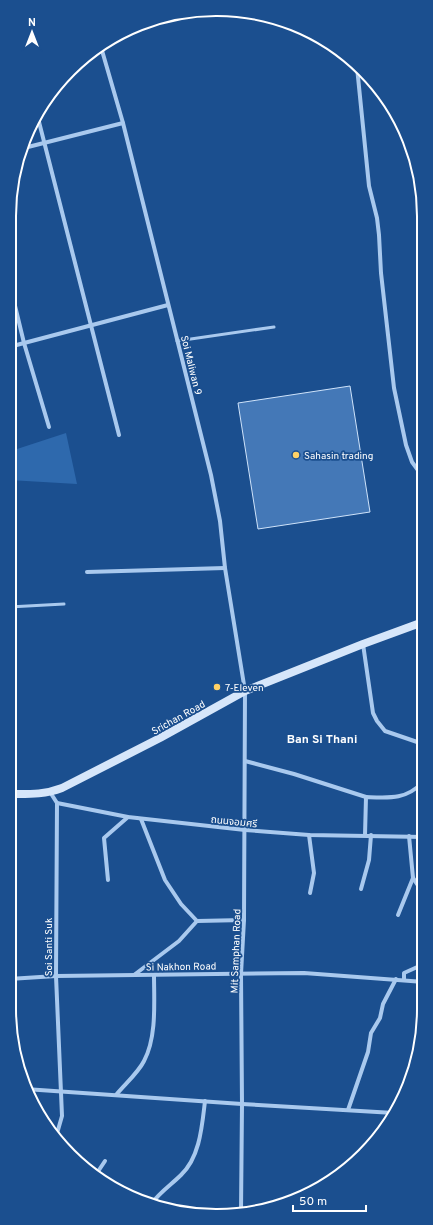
<svg xmlns="http://www.w3.org/2000/svg" width="433" height="1225" font-family="Overpass,'Noto Sans Thai',sans-serif">
<style>
.green{fill:#2e69ad}
.building{fill:#4478b7;stroke:#cfe3fa}
.lines{fill:none;stroke-linecap:round;stroke-linejoin:round}
.lane{stroke:#a9c9ee;stroke-width:3}
.street{stroke:#a9c9ee;stroke-width:4}
.secondary{stroke:#d6e6fa;stroke-width:8}
.poi-dot{fill:#ffd166;stroke:#1b4f8f;stroke-width:1.5}
.labels{text-anchor:middle;stroke-width:3.5;stroke-linejoin:round;paint-order:stroke}
.street-label{font-size:10px;fill:#fff;stroke:#1b4f8f}
.poi-label{font-size:10px;fill:#fff;stroke:#1b4f8f;text-anchor:start}
.quarter-label{font-size:12px;font-weight:bold;fill:#fff;stroke:#1b4f8f}
.rim{fill:none;stroke:#fff;stroke-width:2}
</style>
<rect width="100%" height="100%" fill="#1b4f8f"/>
<path class="green" d="M66,433L77,484L9,480V438L14,450Z"/>
<path class="building" d="M350,386L370,512L258,529L238,403Z"/>
<g class="lines">
<g class="lane">
<path d="M177,341L274,327"/>
<path d="M9,607L64,604"/>
</g>
<g class="street">
<path d="M101,47L123,123L211,475L220,521L225,568L245,691L244,920L241,974L242,1104L241,1211"/>
<path d="M357,67L369,186L377,218L379,235L381,273L394,388L406,445L412,462L423,477"/>
<path d="M38,118L119,435"/>
<path d="M24,148L123,123"/>
<path d="M9,281L24,343L49,427"/>
<path d="M9,347L168,305"/>
<path d="M87,572L225,568"/>
<path d="M363,644L373,713L377,721L385,731L423,744"/>
<path d="M245,761L294,774L366,797"/>
<path d="M50,792L57,803L128,817L245,830L309,835L424,837"/>
<path d="M141,819L165,880L181,904L197,921"/>
<path d="M309,835L314,873L310,893"/>
<path d="M365,835L366,797C389,798 406,800 423,782"/>
<path d="M413,878L424,894"/>
<path d="M108,880L104,838L128,817"/>
<path d="M361,889L369,860L371,835"/>
<path d="M398,915L413,878L409,836"/>
<path d="M134,975L179,941L197,921L244,920"/>
<path d="M9,979L56,976L304,973L424,982"/>
<path d="M404,980V973L424,964"/>
<path d="M25,1089L242,1104L394,1113"/>
<path d="M116,1095C125,1084 138,1073 144,1061C157,1037 154,1001 154,975"/>
<path d="M348,1110L368,1052L371,1033L380,1018L383,1004L396,979"/>
<path d="M56,1137L62,1116L56,976L57,803"/>
<path d="M97,1173L105,1161"/>
<path d="M152,1203C160,1192 172,1184 181,1175C200,1157 202,1126 205,1101"/>
</g>
<path class="secondary" d="M9,794C28,794 44,795 62,788L160,738L245,691L363,644L423,622"/>
</g>
<g class="poi-dot">
<circle cx="296" cy="455" r="4"/>
<circle cx="217" cy="687" r="4"/>
</g>
<g class="labels">
<g class="street-label">
<text transform="translate(192 365) rotate(76)" y="4">Soi Maliwan 9</text>
<text transform="translate(178 717) rotate(-29)" y="4">Srichan Road</text>
<text transform="translate(234 821) rotate(6)" y="4">ถนนจอมศรี</text>
<text transform="translate(48 947) rotate(-90)" y="4">Soi Santi Suk</text>
<text transform="translate(235 951) rotate(-88)" y="4">Mit Samphan Road</text>
<text transform="translate(181 966) rotate(-1)" y="4">Si Nakhon Road</text>
</g>
<g class="poi-label">
<text x="304" y="459">Sahasin trading</text>
<text x="225" y="691">7-Eleven</text>
</g>
<g class="quarter-label">
<text x="322" y="743">Ban Si Thani</text>
</g>
</g>
<path d="M0 0H433V1225H0ZM216 16H217A200 200 0 0 1 417 216V1009A200 200 0 0 1 217 1209H216A200 200 0 0 1 16 1009V216A200 200 0 0 1 216 16Z" fill="#1b4f8f" fill-rule="evenodd"/>
<path class="rim" d="M216 16H217A200 200 0 0 1 417 216V1009A200 200 0 0 1 217 1209H216A200 200 0 0 1 16 1009V216A200 200 0 0 1 216 16Z"/>
<g transform="translate(32 32)" stroke="#1b4f8f" stroke-width="3" paint-order="stroke">
<path d="M0-3L7 15L0 10L-7 15Z" fill="#ffffff"/>
<text y="-6" font-size="11" font-weight="bold" text-anchor="middle" fill="#ffffff">N</text>
</g>
<path d="M293 1205v6h73v-6" fill="none" stroke="#ffffff" stroke-width="2"/>
<text x="299" y="1205" font-size="12" fill="#ffffff" stroke="#1b4f8f" stroke-width="3" paint-order="stroke">50 m</text>
</svg>
